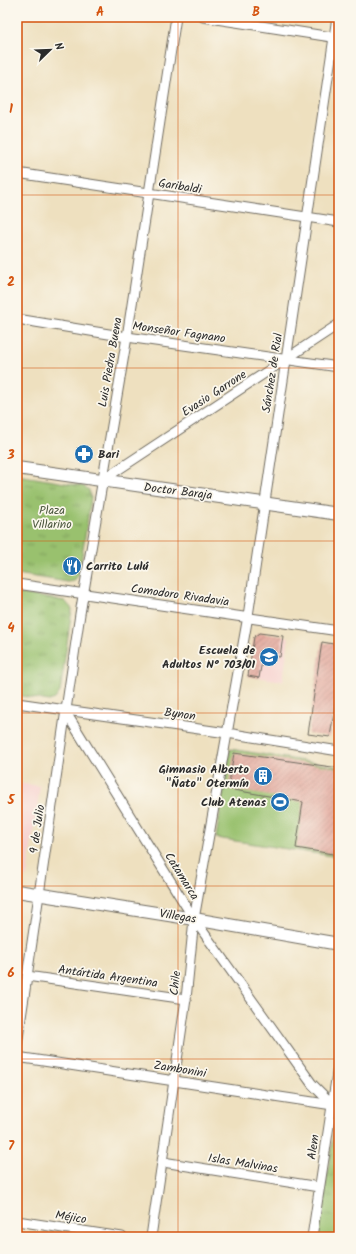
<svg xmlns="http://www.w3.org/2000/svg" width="356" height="1254" font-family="Kalam,sans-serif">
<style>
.built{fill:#f7d0ce}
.grass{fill:#99c16e;stroke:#62764c}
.park{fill:url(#park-tufts);stroke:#62764c}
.building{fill:url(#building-hatch)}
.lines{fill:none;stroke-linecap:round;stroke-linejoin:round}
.minor-casing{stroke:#6f6a5f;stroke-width:11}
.tertiary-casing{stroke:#6f6a5f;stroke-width:14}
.minor{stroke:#fff;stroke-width:9}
.tertiary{stroke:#fff;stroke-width:12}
.grid{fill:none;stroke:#d5540f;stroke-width:1;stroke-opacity:0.55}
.labels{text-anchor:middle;stroke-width:3.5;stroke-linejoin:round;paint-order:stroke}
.street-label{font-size:12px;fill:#2b2b2b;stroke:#fbf7ec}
.poi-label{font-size:12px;font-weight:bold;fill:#2b2b2b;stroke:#fbf7ec;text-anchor:end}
.park-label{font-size:12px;fill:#4c583f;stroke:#fbf7ec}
.neatline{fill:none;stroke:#d5540f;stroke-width:1.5}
.grid-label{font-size:13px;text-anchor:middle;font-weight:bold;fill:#d5540f}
</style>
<defs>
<pattern id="park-tufts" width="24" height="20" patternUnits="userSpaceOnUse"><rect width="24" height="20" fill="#99c16e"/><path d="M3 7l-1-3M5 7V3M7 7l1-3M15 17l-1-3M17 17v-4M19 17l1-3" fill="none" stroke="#7d9d5b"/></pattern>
<pattern id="building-hatch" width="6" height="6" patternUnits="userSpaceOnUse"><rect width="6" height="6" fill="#e2a69a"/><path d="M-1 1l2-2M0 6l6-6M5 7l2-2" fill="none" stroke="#b7877e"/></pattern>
</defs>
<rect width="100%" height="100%" fill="#fbf7ec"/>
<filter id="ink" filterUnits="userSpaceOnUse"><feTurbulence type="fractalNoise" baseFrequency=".025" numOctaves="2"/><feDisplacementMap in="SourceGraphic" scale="8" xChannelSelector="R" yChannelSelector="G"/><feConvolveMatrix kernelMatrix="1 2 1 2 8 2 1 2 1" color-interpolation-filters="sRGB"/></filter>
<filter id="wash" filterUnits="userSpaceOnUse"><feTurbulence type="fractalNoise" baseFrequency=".012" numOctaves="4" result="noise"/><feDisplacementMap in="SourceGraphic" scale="16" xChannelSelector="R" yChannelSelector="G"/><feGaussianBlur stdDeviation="0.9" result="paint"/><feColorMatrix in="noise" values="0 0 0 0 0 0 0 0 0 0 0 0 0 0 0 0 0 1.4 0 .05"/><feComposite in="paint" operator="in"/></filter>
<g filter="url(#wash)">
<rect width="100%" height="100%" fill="#eee0bf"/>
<g class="built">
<path d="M259,633L289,637L283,681L248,676L254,637Z"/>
<path d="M17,783L40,786L27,876L23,878L17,877Z"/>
</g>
<path class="grass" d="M230,749L339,767V857L216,838Z"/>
<g class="park">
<path d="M17,475L83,486L89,490L91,498L79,574L74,581L68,582L17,574Z"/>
<path d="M17,593L65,601L72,609L60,692L55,699L49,701L17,695Z"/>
<path d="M338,1117L339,1237H318L335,1122Z"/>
</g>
<g id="blocks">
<g class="building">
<path d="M259,633L283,636L280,657L263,655L259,678L248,676L254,637Z"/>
<path d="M322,642L339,645V679L330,737L308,734Z"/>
<path d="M234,753L339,768V855L296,848L303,802L228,789Z"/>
</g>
</g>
</g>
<g filter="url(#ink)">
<use href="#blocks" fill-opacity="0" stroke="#6f6a5f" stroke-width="1"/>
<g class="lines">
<defs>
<g id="minor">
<path d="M203,17L338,38"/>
<path d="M17,173L339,222"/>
<path d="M17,319L127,337L339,367"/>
<path d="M101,481L339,324"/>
<path d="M17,584L339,631"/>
<path d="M17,703L227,733L339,751"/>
<path d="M65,711L194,919L312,1084L332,1104"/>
<path d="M27,976L186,999"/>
<path d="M17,1045L80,614L127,337L176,17"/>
<path d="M17,1057L339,1106"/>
<path d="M163,1162L319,1187"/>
<path d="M17,1221L122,1237"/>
<path d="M151,1237L186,999L194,919L248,616L337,17"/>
<path d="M312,1237L339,1060"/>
</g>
<g id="tertiary">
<path d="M17,468L339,514"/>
<path d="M17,891L194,919L339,944"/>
</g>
</defs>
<use href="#minor" class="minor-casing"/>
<use href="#tertiary" class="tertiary-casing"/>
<use href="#minor" class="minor"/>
<use href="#tertiary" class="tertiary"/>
</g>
</g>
<path class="grid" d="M178,17V1237M17,195H339M17,368H339M17,541H339M17,713H339M17,886H339M17,1059H339"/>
<defs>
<symbol id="pharmacy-disc" viewBox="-11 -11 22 22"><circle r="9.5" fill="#1f6fb2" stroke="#fbf7ec"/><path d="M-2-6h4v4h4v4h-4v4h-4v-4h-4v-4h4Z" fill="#fff"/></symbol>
<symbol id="restaurant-disc" viewBox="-11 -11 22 22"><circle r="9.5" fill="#1f6fb2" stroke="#fbf7ec"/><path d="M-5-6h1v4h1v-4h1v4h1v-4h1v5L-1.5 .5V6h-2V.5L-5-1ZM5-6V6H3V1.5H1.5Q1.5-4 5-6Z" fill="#fff"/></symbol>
<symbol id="school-disc" viewBox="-11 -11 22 22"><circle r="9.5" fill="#1f6fb2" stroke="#fbf7ec"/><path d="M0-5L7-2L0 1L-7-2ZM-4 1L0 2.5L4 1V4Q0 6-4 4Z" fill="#fff"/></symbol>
<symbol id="building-disc" viewBox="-11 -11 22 22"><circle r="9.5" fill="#1f6fb2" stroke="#fbf7ec"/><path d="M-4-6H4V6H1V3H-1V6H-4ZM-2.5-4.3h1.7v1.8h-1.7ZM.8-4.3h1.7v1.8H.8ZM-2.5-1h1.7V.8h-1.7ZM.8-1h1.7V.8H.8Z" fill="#fff"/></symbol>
<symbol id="stadium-disc" viewBox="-11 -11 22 22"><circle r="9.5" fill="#1f6fb2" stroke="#fbf7ec"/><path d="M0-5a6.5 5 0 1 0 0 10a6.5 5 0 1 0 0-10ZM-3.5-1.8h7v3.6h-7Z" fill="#fff"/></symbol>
</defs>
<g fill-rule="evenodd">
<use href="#pharmacy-disc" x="73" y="443" width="22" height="22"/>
<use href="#restaurant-disc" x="61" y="555" width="22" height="22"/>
<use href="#school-disc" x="258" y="646" width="22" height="22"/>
<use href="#building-disc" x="252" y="765" width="22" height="22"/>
<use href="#stadium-disc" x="269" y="791" width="22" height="22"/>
</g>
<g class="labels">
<g class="street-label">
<text transform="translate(180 186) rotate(9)" y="4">Garibaldi</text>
<text transform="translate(179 332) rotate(8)" y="4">Monseñor Fagnano</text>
<text transform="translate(110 362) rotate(-80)" y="4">Luis Piedra Buena</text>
<text transform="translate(272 373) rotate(-81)" y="4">Sánchez de Rial</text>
<text transform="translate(214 393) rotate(-33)" y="4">Evasio Garrone</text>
<text transform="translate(178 491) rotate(7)" y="4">Doctor Baraja</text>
<text transform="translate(180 595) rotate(8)" y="4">Comodoro Rivadavia</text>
<text transform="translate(180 714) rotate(8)" y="4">Bynon</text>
<text transform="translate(37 829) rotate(-82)" y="4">9 de Julio</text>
<text transform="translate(182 876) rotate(58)" y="4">Catamarca</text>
<text transform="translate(178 916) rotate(9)" y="4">Villegas</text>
<text transform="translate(108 976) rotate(8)" y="4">Antártida Argentina</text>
<text transform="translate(175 983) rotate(-84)" y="4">Chile</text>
<text transform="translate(180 1069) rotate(9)" y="4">Zambonini</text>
<text transform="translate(313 1147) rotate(-82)" y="4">Alem</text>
<text transform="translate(243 1163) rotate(9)" y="4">Islas Malvinas</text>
<text transform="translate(71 1217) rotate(9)" y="4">Méjico</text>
</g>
<g class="poi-label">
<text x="98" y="458" text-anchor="start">Bari</text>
<text x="86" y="570" text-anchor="start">Carrito Lulú</text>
<text x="255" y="654">Escuela de<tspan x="255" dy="14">Adultos N° 703/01</tspan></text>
<text x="249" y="773">Gimnasio Alberto<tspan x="249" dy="14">"Ñato" Otermín</tspan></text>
<text x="266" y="806">Club Atenas</text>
</g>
<g class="park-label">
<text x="52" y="514">Plaza<tspan x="52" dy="14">Villarino</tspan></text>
</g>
</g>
<rect width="356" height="1254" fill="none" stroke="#fbf7ec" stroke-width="44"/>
<g transform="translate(50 50) rotate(67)" stroke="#fbf7ec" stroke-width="3" paint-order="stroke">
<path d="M0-3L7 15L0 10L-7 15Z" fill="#2b2b2b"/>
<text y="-6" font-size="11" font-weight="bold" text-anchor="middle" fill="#2b2b2b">N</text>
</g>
<rect x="22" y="22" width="312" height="1210" class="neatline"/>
<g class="grid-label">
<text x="100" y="16">A</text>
<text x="256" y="16">B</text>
<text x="11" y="113">1</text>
<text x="11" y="286">2</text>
<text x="11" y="459">3</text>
<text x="11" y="632">4</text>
<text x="11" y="804">5</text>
<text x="11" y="977">6</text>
<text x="11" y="1150">7</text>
</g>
</svg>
